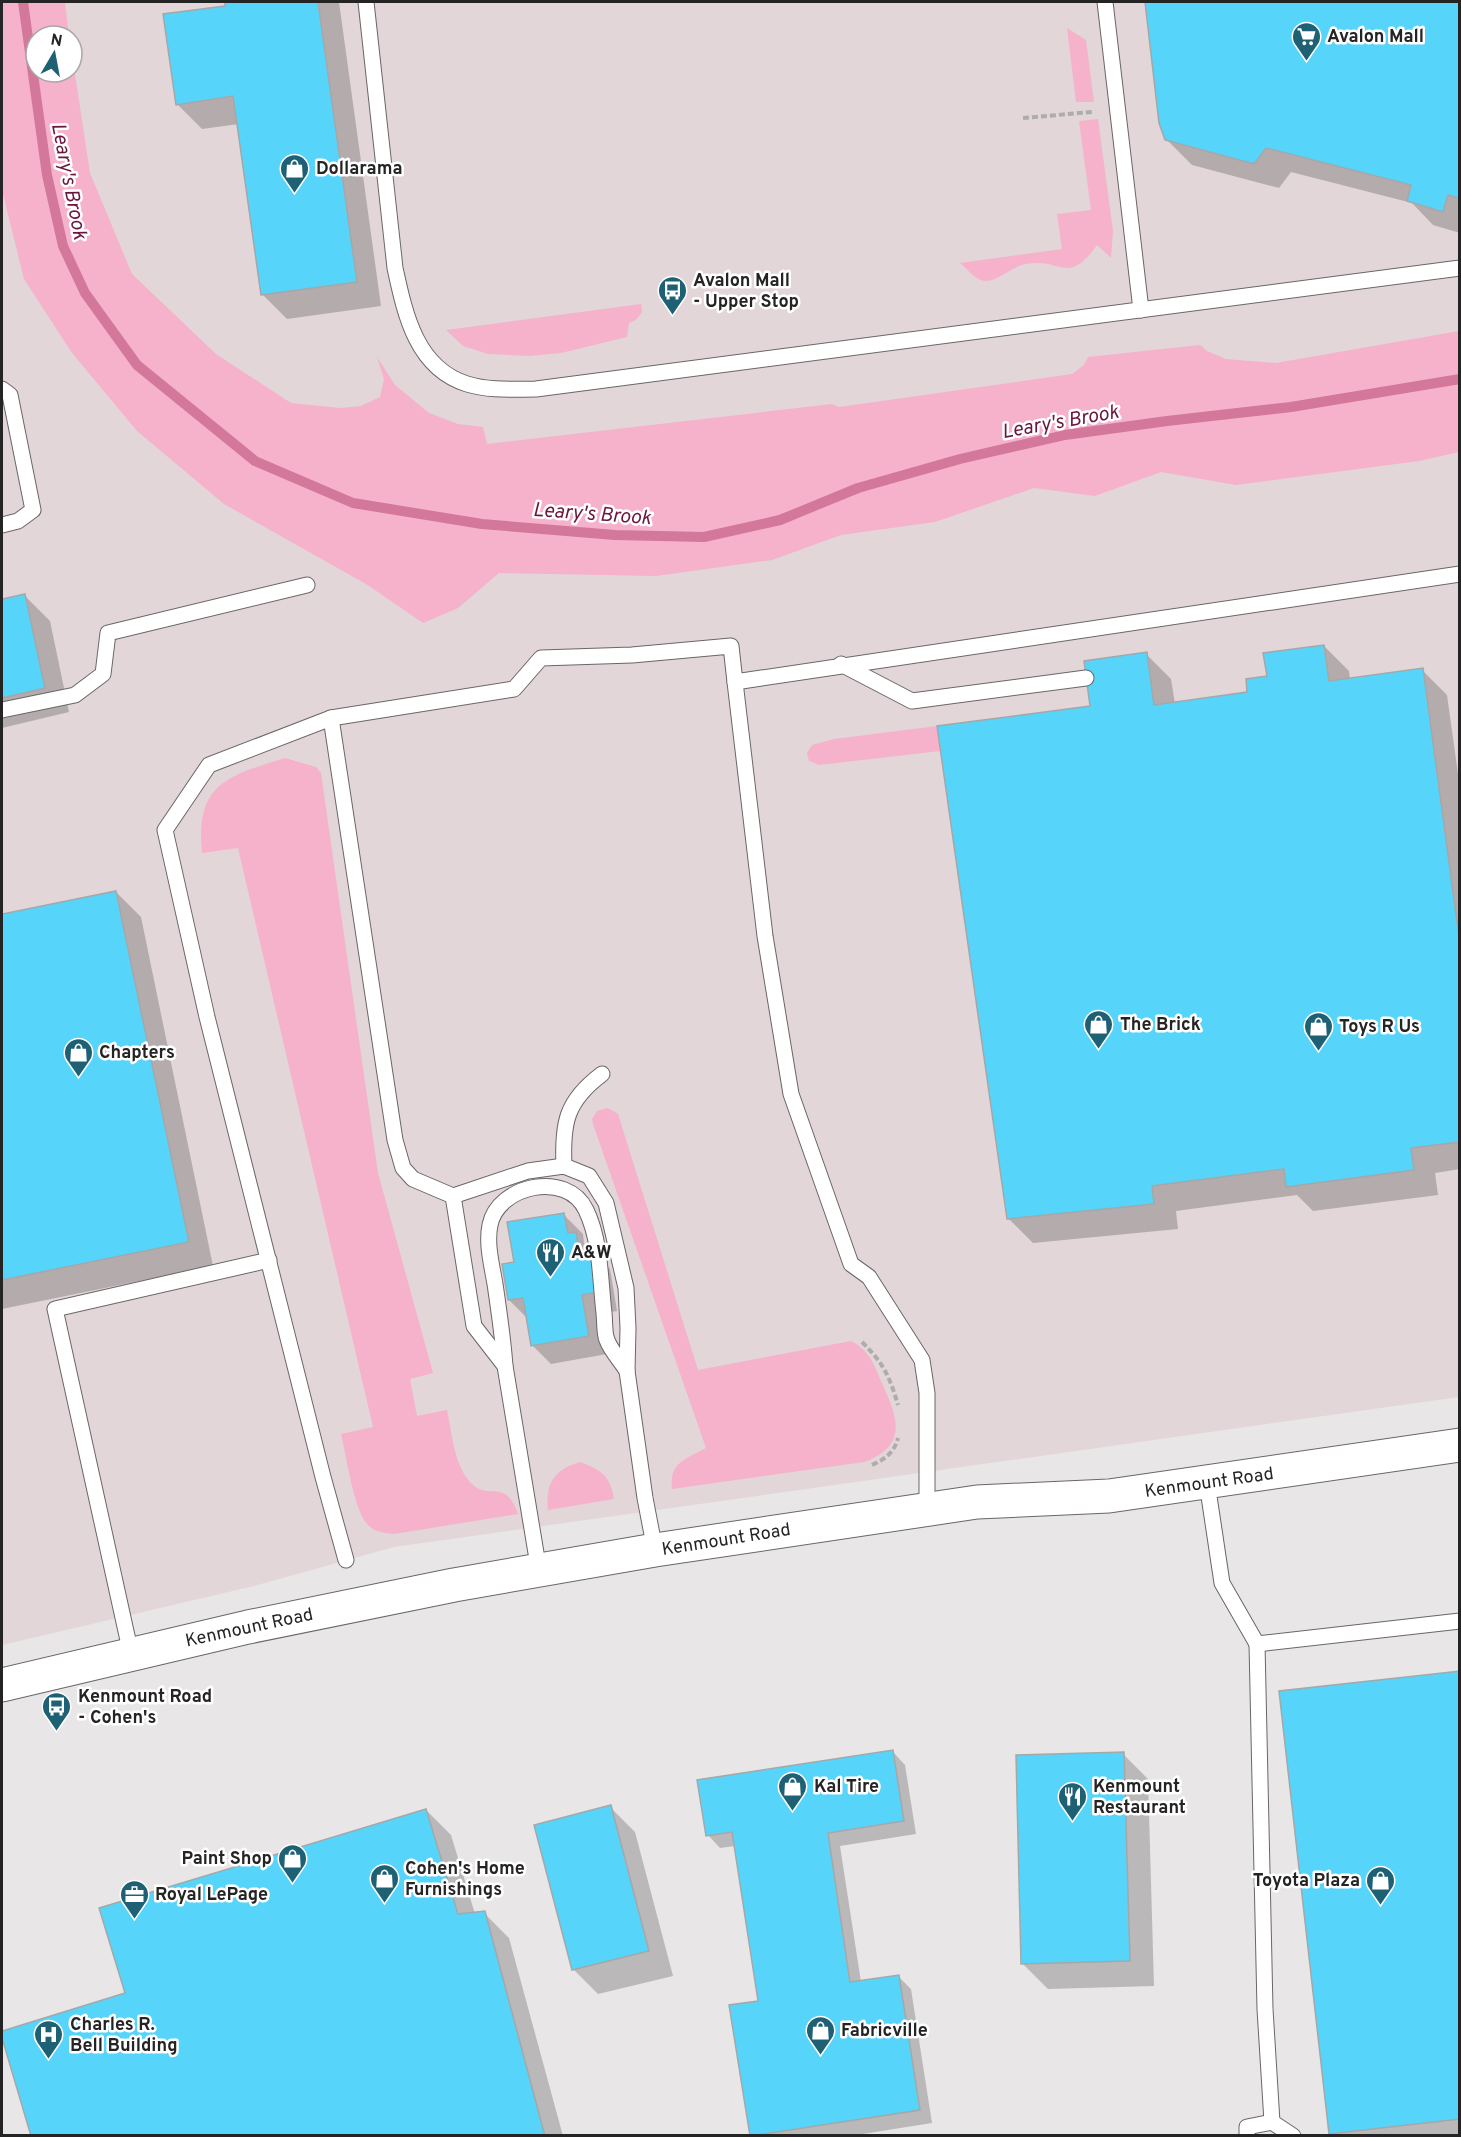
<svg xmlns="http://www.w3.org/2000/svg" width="1461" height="2137" font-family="Overpass,sans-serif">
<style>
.built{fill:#e2d6d9;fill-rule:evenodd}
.green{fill:#f5b2ca}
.shadow{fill:#0003}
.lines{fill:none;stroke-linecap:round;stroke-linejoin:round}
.stream{stroke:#d3779b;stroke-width:10}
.building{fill:#56d4fa;stroke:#a4a8a9;stroke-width:1.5}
.lane-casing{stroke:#6a6667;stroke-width:17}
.primary-casing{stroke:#6a6667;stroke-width:35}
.path{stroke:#aeacac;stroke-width:4;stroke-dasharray:6 3;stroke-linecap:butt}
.lane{stroke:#fff;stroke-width:15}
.primary{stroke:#fff;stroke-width:33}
.labels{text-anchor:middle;stroke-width:5;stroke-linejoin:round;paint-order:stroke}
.poi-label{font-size:18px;font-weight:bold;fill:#252424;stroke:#fff;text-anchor:start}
.street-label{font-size:18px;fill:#252424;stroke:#fff}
.water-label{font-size:20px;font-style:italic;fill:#6a173f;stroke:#fff}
</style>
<rect width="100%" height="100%" fill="#e9e6e7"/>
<path class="built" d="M2,2H1459V1397L394,1547L254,1586L2,1645ZM36,36H72V72H36Z"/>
<g class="green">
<path d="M2,2H65L69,36H36V72H72V54L90,173L132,274L216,354L291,403L341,408L361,406L380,397L384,379L377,357L395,385L429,413L458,424L483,427L487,444L832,404L839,407L1072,374L1084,365L1088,357L1200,345L1207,351L1226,359L1276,363L1459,331V452L1419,461L1236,485L1161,472L1095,496L1034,488L935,522L841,535L772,560L656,576L499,573L458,608L423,623L366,584L224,504L137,431L72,353L24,279L2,190Z"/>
<path d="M1067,28L1086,40L1094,102H1076Z"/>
<path d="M1098,119L1113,231L1111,258L1097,245C1067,287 1062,257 1026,264C1013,266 1001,279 987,281C976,282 968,269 960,263L1062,249L1057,214L1091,210L1079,121Z"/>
<path d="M641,304L642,312L636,320L629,323L627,337L561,353L529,356L488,354L463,346L446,330Z"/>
<path d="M937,726L940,751L819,765L809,761L807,753L812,745L834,739Z"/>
<path d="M285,758L316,767L321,773L378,1173L433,1373L410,1379L417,1416L447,1410C452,1433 454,1467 472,1484C489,1501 505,1477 518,1514L394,1534C385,1533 374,1532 368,1525C354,1512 346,1454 341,1434L373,1427L238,848L202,853C195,783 228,776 285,758Z"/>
<path d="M608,1108L618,1114L698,1370L851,1341C869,1350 874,1364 881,1381C897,1416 910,1445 864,1462L672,1489C669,1462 686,1459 706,1448L594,1127L592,1119L597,1111Z"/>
<path d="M580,1462C602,1470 610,1476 614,1499L548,1510C545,1483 555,1469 580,1462Z"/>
</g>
<g class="shadow">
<path d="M226,2H339L381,306L287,319L262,294L239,124L202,129L177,104L227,7Z"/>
<path d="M1146,2H1460V233L1433,225L1412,203L1291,172L1279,188L1192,165L1166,139L1161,122Z"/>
<path d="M25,596L50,621L69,712L2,728V601Z"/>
<path d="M1324,646L1349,671L1350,680L1422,670L1447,695L1460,788V1169L1435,1173L1438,1195L1313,1211L1297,1195L1176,1211L1178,1229L1033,1243L1008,1218L1092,708L1146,654L1171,679L1175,704L1249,693L1268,678Z"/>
<path d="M116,892L141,917L213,1266L2,1309V915Z"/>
<path d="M564,1215L583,1234L584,1243L610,1269L617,1311L600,1314L607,1354L551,1364L532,1345L527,1318L509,1300L516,1263Z"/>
<path d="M1460,1673V2136H1333L1330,2133Z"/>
<path d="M893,1752L905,1765L916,1834L840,1846L861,1982L898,1976L911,1989L932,2123L850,2136H751L760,2002L735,1846L720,1848L708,1835Z"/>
<path d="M1123,1754L1148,1779L1154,1986L1048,1989L1023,1964Z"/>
<path d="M610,1807L635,1832L673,1976L598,1994L573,1969Z"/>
<path d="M426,1810L451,1835L475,1914L484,1913L509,1938L563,2136H33L2,2032L127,1994Z"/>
</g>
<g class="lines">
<path class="stream" d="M23,2L47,175L63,246L85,293L137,365L255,461L353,503L482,524L615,535L704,537L780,520L858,488L960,459L1065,435L1167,421L1291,407L1460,379"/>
</g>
<g class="building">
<path d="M225,2H318L357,282L261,295L233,96L176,105L163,14L225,6Z"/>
<path d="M1145,2H1460V199L1448,195L1443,212L1407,201L1411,185L1266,148L1254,164L1165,140L1159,123Z"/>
<path d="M25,594L45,688L2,698V599Z"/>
<path d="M1324,645L1329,681L1423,668L1460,944V1142L1411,1148L1414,1170L1286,1187L1284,1169L1152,1186L1154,1204L1007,1219L937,726L1090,706L1084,661L1147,652L1154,705L1247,692L1246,679L1267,676L1263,653Z"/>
<path d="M116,891L189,1242L2,1280V914Z"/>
<path d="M564,1213L568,1233L576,1232L579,1250L591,1248L598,1292L582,1295L589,1336L531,1346L523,1298L508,1300L502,1264L514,1262L507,1222Z"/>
<path d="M1460,1671V2119L1329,2134L1279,1691Z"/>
<path d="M893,1750L904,1821L828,1833L850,1982L899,1975L920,2110L750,2136L729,2005L758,2001L732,1832L706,1836L697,1780Z"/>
<path d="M1124,1752L1130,1961L1021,1964L1016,1755Z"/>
<path d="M611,1805L649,1951L572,1970L534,1825Z"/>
<path d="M426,1809L458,1914L485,1911L545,2136H31L2,2038V2031L125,1993L99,1908Z"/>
</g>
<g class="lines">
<defs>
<g id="lane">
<path d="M366,2L395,268C405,314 416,368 467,384C489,391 514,389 536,389L1460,268"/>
<path d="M1105,2L1141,310"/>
<path d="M2,389L10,395L33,510L18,521L2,525"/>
<path d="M841,664L912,701L1086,678"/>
<path d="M735,682L765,936L791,1094L851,1264L869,1277L922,1360L927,1393V1509"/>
<path d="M2,710L75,695L103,674L108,633L307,585"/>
<path d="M331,718L395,1140L403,1168L413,1179L453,1196"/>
<path d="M564,1166C562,1123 566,1101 602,1074"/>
<path d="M505,1366C503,1338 499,1311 495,1284C492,1266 486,1244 490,1225C498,1185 567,1170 586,1210C601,1241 600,1279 604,1313C605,1321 604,1333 607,1340C611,1351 621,1361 627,1371"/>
<path d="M1207,1483L1222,1583L1257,1644L1460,1621"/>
<path d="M346,1560L323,1477L207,1017L165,830L209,765L331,718L514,689L541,658L632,655L731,646L735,682L1460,574"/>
<path d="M539,1571L505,1366L474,1326L453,1196L528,1171L564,1166L589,1176L606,1203L626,1288L628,1328L627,1371L645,1498L655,1550"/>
<path d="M1257,1644L1265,2009L1272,2122L1293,2136"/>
<path d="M131,1654L55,1309L269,1260"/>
<path d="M1247,2136V2127L1272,2122"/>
</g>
<path id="primary" d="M2,1685L248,1627L454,1585L655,1550L977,1502L1109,1496L1460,1445"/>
</defs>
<use href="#lane" class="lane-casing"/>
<use href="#primary" class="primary-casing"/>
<g class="path">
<path d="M1023,118L1092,112"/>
<path d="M862,1342C884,1364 889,1375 898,1405"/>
<path d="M872,1465C885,1459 894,1453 898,1438"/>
</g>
<use href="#lane" class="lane"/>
<use href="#primary" class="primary"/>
</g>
<defs>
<symbol id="supermarket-pin" viewBox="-11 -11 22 30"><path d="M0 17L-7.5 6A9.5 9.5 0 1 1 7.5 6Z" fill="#1e6074" stroke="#fff"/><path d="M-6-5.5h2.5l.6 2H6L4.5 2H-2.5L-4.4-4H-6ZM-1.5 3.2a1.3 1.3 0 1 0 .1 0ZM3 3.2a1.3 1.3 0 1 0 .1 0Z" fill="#fff"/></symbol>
<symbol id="shop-pin" viewBox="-11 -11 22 30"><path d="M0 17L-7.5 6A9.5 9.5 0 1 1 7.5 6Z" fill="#1e6074" stroke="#fff"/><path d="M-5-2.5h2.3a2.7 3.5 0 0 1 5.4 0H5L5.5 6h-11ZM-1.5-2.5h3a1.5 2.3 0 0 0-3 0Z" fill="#fff"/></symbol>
<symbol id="bus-pin" viewBox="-11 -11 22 30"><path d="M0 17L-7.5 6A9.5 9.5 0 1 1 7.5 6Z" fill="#1e6074" stroke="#fff"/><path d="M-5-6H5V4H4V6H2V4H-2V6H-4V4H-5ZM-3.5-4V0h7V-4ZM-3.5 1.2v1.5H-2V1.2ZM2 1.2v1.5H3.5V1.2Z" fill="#fff"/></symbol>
<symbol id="restaurant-pin" viewBox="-11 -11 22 30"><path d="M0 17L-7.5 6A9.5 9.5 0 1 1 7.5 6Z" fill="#1e6074" stroke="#fff"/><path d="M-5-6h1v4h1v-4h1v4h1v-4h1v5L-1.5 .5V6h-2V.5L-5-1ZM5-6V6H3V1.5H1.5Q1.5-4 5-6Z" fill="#fff"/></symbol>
<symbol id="office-pin" viewBox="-11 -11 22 30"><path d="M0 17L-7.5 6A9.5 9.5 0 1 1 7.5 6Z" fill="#1e6074" stroke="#fff"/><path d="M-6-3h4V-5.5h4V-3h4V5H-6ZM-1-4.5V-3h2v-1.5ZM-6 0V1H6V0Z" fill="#fff"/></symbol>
<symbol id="hospital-pin" viewBox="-11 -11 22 30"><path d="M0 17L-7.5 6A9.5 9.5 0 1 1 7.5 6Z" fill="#1e6074" stroke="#fff"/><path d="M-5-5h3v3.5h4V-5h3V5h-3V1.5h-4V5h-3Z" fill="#fff"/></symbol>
</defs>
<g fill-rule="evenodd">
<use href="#supermarket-pin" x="1290" y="20" width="33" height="45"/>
<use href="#shop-pin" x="278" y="152" width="33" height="45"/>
<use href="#bus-pin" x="656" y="274" width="33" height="45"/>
<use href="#shop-pin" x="1082" y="1008" width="33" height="45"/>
<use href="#shop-pin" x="1302" y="1010" width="33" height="45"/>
<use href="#shop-pin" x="62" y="1036" width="33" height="45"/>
<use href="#restaurant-pin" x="534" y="1236" width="33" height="45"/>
<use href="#bus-pin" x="40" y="1690" width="33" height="45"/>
<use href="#shop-pin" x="776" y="1770" width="33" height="45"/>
<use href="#restaurant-pin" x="1056" y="1780" width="33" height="45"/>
<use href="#shop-pin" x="276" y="1842" width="33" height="45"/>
<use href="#shop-pin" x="368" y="1862" width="33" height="45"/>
<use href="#shop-pin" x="1364" y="1864" width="33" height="45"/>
<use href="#office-pin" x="118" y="1878" width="33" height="45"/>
<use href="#shop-pin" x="804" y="2014" width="33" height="45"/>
<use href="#hospital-pin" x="32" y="2018" width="33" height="45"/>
</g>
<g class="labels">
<g class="poi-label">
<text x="1327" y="42">Avalon Mall</text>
<text x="316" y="174">Dollarama</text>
<text x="693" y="286">Avalon Mall<tspan x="693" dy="21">- Upper Stop</tspan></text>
<text x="1120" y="1030">The Brick</text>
<text x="1339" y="1032">Toys R Us</text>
<text x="99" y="1058">Chapters</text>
<text x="571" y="1258">A&amp;W</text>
<text x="78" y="1702">Kenmount Road<tspan x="78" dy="21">- Cohen's</tspan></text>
<text x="814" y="1792">Kal Tire</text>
<text x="1093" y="1792">Kenmount<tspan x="1093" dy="21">Restaurant</tspan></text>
<text x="272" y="1864" text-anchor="end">Paint Shop</text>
<text x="405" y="1874">Cohen's Home<tspan x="405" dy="21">Furnishings</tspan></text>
<text x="1360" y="1886" text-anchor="end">Toyota Plaza</text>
<text x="155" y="1900">Royal LePage</text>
<text x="70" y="2030">Charles R.<tspan x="70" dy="21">Bell Building</tspan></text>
<text x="841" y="2036">Fabricville</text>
</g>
<g class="street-label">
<text transform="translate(1209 1482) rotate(-8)" y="6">Kenmount Road</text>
<text transform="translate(726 1539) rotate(-9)" y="6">Kenmount Road</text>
<text transform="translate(249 1627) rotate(-12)" y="6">Kenmount Road</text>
</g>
<g class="water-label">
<text transform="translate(70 181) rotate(79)" y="7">Leary's Brook</text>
<text transform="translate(1060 421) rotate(-10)" y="7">Leary's Brook</text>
<text transform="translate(592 513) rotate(4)" y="7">Leary's Brook</text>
</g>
</g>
<rect width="1461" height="2137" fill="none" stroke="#252424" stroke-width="6"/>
<g transform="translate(54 54) rotate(10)"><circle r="28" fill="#ffffff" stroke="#a8a7a7" stroke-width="1.5"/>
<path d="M0-4.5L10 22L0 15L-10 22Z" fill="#1e6074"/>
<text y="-9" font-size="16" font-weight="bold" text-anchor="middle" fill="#252424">N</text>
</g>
</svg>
